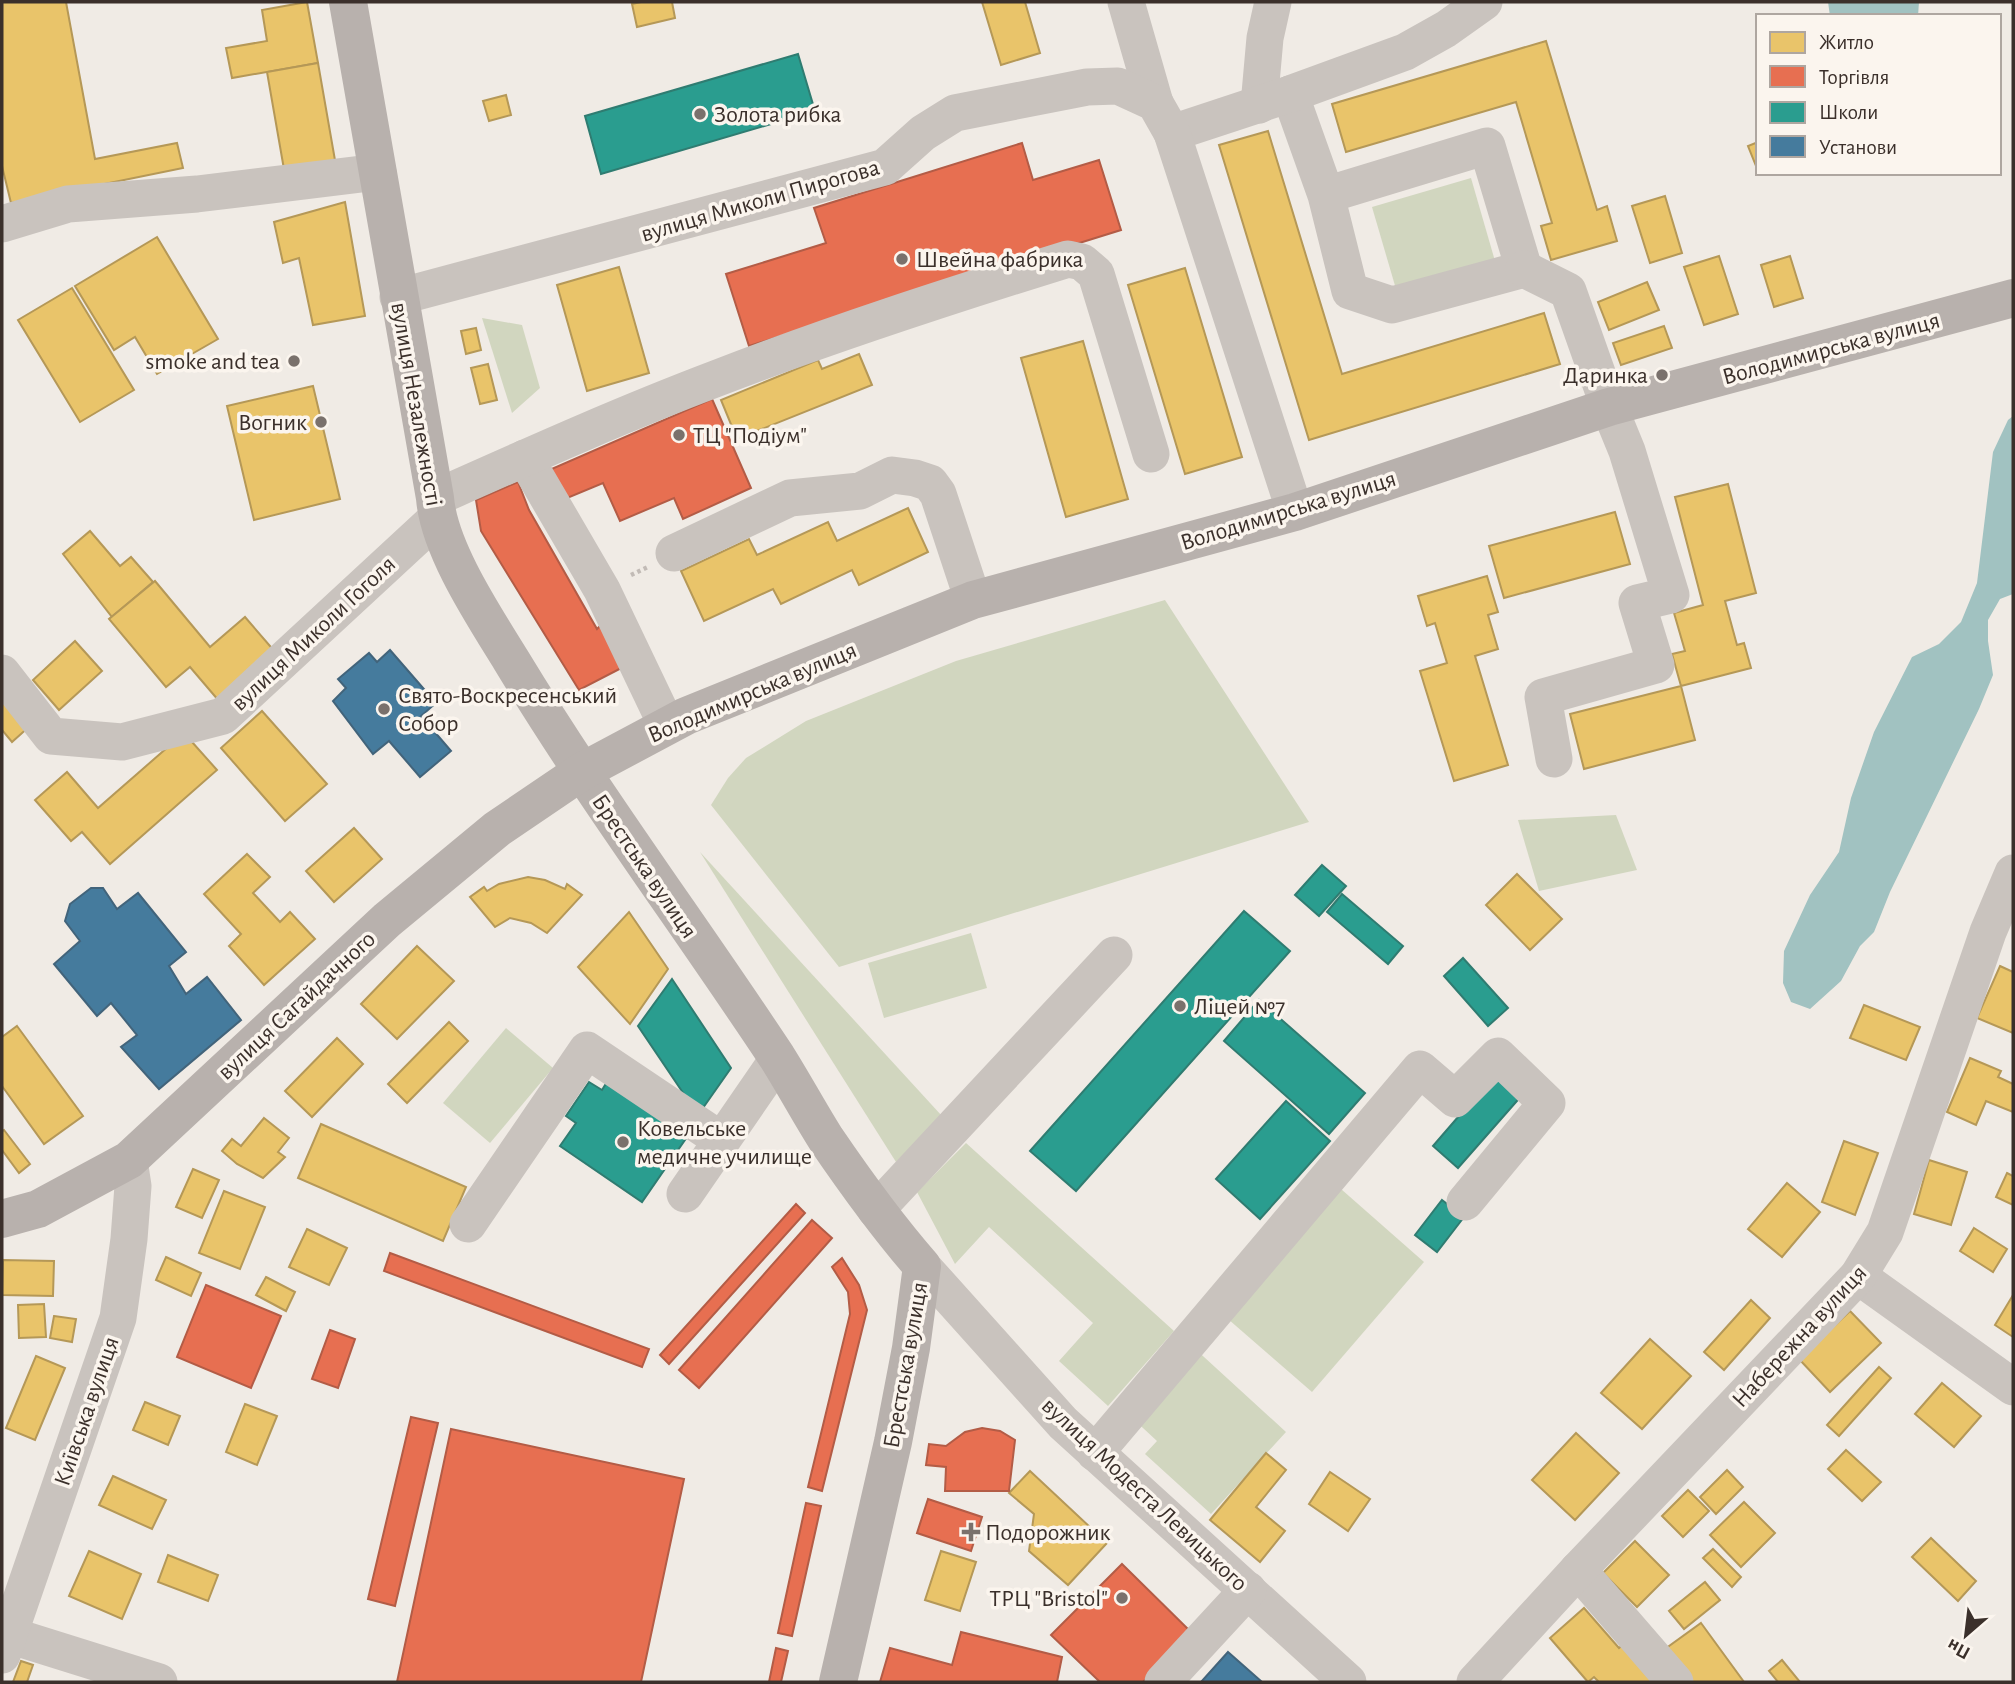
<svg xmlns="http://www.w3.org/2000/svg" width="2015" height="1684" font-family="'Alegreya Sans',sans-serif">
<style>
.green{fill:#d1d6bf}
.water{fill:#a1c2c1}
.homes{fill:#e9c46a;stroke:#b59857;stroke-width:2}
.shops{fill:#e76f51;stroke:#b35c46;stroke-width:2}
.schools{fill:#2a9d8f;stroke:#2f7c71;stroke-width:2}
.public{fill:#457b9d;stroke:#42647b;stroke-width:2}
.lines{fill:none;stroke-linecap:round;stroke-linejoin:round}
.path{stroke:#c2bbb6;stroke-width:4.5;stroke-dasharray:3.5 3.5;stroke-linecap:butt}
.minor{stroke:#c9c3be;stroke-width:37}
.major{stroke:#b8b1ad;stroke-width:38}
.poi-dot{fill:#7a716c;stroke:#fbf5ee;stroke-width:2.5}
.labels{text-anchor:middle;stroke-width:7;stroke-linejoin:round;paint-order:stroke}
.poi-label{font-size:24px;fill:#3b302b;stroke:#fbf5ee;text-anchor:start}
.street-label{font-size:24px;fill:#3b302b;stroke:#fbf5ee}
</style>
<rect width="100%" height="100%" fill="#f0ebe5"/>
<g class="green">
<path d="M1471,178L1495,261L1396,289L1372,207Z"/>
<path d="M482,318L522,325L540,388L512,413Z"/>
<path d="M1165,600L1309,822L839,967L711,805L728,778L746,758L806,721L956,661Z"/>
<path d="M1616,815L1637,870L1539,891L1518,820Z"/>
<path d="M700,852L942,1116L896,1162Z"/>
<path d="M971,933L987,988L884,1018L868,963Z"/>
<path d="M506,1028L553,1068L490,1143L443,1103Z"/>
<path d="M966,1143L1174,1331L1108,1406L1059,1361L1093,1323L989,1227L955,1264L917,1192Z"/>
<path d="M1341,1189L1424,1262L1312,1392L1228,1319Z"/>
<path d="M1192,1346L1286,1432L1211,1514L1145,1454L1157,1441L1129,1415Z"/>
</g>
<g class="water">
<path d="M1828,2H1919L1918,16H1830Z"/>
<path d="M2013,416V594L2000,599L1988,620V641L1993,675L1979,709L1890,892L1874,932L1860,946L1841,981L1810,1009L1791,1002L1783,983L1784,951L1810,895L1839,852L1851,798L1874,732L1912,657L1939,644L1961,622L1977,583L1993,452L2008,420Z"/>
</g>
<g class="homes">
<path d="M2,2H66L95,159L177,143L183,168L11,203L2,166Z"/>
<path d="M307,2L318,63L232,78L226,48L267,41L262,10Z"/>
<path d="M641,2H672L675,18L637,27L632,4Z"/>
<path d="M982,2H1025L1040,53L1001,65Z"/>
<path d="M1546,41L1597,210L1607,206L1617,241L1551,260L1541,226L1552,223L1516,102L1346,152L1332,104Z"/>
<path d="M318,63L336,166L285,175L267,72Z"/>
<path d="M506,95L511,115L489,121L483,101Z"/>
<path d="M1268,131L1342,374L1544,313L1560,364L1309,440L1219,145Z"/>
<path d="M1758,142V171L1748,146Z"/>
<path d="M1665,196L1682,253L1650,263L1632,206Z"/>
<path d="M345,202L365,316L313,325L299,258L283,263L274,222Z"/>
<path d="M157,237L218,339L157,374L135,337L114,350L75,286Z"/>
<path d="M1719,256L1738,314L1704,325L1684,267Z"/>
<path d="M1790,256L1803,298L1774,307L1761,265Z"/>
<path d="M619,267L649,373L587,391L557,285Z"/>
<path d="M1185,268L1242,457L1185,474L1128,285Z"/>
<path d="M1647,282L1659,310L1609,330L1598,302Z"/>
<path d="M72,288L134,390L80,422L18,320Z"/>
<path d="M1664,326L1672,348L1621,365L1613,343Z"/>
<path d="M476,328L481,350L466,354L461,331Z"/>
<path d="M1083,341L1128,499L1066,517L1021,358Z"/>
<path d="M859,354L872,385L737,439L721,400L818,360L822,369Z"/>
<path d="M488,364L497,400L480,404L471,368Z"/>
<path d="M313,386L340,499L254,520L227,406Z"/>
<path d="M1728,484L1756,593L1725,601L1737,645L1744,643L1751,668L1681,686L1695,740L1584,769L1570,714L1681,686L1672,654L1685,651L1674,613L1703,605L1675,497Z"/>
<path d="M908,508L928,552L859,585L852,570L781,604L773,589L704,621L681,571L749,539L757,555L828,522L837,541Z"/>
<path d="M1615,512L1630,564L1504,598L1489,546Z"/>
<path d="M90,531L120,566L131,557L153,582L112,617L63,554Z"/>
<path d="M1487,576L1498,612L1488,615L1498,649L1475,656L1508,765L1454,781L1420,671L1447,663L1435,623L1427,626L1418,596Z"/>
<path d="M155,581L210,647L245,617L276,653L219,701L190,667L166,687L109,619Z"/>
<path d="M75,641L102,671L59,710L33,680Z"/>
<path d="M2,691L31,725L12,742L2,730Z"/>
<path d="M262,711L327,784L285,821L221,748Z"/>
<path d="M184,733L217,770L110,864L82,832L71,841L35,800L67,772L98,808Z"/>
<path d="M354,828L382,859L334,902L306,871Z"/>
<path d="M247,854L270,877L253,893L280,922L290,912L315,939L264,985L229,946L241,934L204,894Z"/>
<path d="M1517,874L1562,919L1530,950L1486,905Z"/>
<path d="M528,877L545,880L565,889L567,884L582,895L547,933L531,923L510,918L495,927L470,897L484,887L487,891L499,884Z"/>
<path d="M629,912L668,969L630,1024L578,967Z"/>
<path d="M417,946L454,981L397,1039L361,1004Z"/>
<path d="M2000,966L2013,972V1033L1977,1018Z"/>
<path d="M1864,1005L1920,1027L1906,1060L1850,1038Z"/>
<path d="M449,1022L468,1041L407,1103L388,1084Z"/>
<path d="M17,1026L83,1116L44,1144L2,1086V1037Z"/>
<path d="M337,1038L363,1064L312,1117L285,1091Z"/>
<path d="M1970,1058L2001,1071L1998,1077L2013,1084V1112L1986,1101L1976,1125L1947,1112Z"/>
<path d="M264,1118L289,1138L278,1152L285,1157L263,1178L237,1164L222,1151L232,1139L241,1146Z"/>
<path d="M321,1124L466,1187L443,1241L298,1178Z"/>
<path d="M4,1130L30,1164L19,1173L2,1150V1131Z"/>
<path d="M1844,1141L1878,1153L1855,1215L1822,1202Z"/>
<path d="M1929,1160L1967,1172L1951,1225L1914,1214Z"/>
<path d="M193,1169L219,1180L202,1218L176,1207Z"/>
<path d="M2007,1173L2013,1176V1205L1996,1197Z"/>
<path d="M1787,1183L1820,1212L1782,1257L1748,1229Z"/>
<path d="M224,1191L265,1207L240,1269L199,1253Z"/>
<path d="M1974,1228L2007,1249L1993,1272L1960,1251Z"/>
<path d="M307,1229L347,1248L329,1285L289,1267Z"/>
<path d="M166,1257L201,1273L191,1296L156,1280Z"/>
<path d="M3,1260L54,1261L53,1296L2,1295Z"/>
<path d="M266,1277L295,1292L286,1311L256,1295Z"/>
<path d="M2013,1295V1337L1995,1325Z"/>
<path d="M1751,1300L1770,1318L1724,1370L1704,1352Z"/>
<path d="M44,1304L46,1337L19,1338L18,1305Z"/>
<path d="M1850,1311L1881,1343L1830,1392L1799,1359Z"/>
<path d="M54,1316L76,1319L72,1342L50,1338Z"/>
<path d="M1650,1339L1691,1376L1642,1429L1601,1393Z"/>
<path d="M36,1356L65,1368L35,1440L6,1428Z"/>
<path d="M1879,1367L1891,1378L1839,1436L1827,1425Z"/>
<path d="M1942,1383L1981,1416L1954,1447L1915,1414Z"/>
<path d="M145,1402L180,1416L168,1445L133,1430Z"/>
<path d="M245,1404L277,1416L257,1465L226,1452Z"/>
<path d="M1576,1433L1619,1473L1575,1520L1532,1480Z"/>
<path d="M1846,1450L1881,1482L1862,1501L1828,1469Z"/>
<path d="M1266,1453L1286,1470L1256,1507L1285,1531L1260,1562L1210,1520Z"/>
<path d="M1727,1470L1743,1487L1716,1514L1700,1497Z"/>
<path d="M1030,1471L1107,1543L1068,1585L1029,1551L1034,1514L1009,1493Z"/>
<path d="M1330,1472L1370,1499L1348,1531L1309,1504Z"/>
<path d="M113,1476L166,1500L152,1529L99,1505Z"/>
<path d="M1688,1490L1709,1511L1683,1537L1662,1516Z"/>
<path d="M1744,1502L1775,1533L1741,1567L1710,1535Z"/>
<path d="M1931,1538L1976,1581L1958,1601L1912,1557Z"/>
<path d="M1635,1541L1669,1575L1637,1607L1603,1573Z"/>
<path d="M1713,1549L1741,1577L1732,1587L1703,1558Z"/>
<path d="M89,1551L141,1574L122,1619L69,1596Z"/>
<path d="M941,1551L976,1562L960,1611L925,1600Z"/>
<path d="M168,1555L218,1575L208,1601L158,1582Z"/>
<path d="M1705,1582L1720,1600L1684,1629L1669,1611Z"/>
<path d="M1584,1608L1619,1648L1625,1643L1659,1682H1599L1594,1677L1588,1682L1550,1638Z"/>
<path d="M1701,1623L1744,1682H1688L1665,1649Z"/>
<path d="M1782,1660L1800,1682H1778L1769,1671Z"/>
<path d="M21,1661L33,1665L27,1682H13Z"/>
</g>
<g class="shops">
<path d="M1022,143L1033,180L1099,160L1121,230L749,346L726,274L826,243L814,208Z"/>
<path d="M712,399L751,488L683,519L674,498L620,521L603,483L560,501L547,471Z"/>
<path d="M518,482L529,510L597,629L605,621L631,663L579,690L481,531L476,500Z"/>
<path d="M796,1204L805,1213L669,1364L660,1355Z"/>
<path d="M812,1220L832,1238L699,1388L679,1370Z"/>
<path d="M390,1253L649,1349L642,1367L384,1271Z"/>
<path d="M842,1258L859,1285L867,1310L822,1491L808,1487L850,1314L848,1292L832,1267Z"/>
<path d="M206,1285L281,1316L251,1388L177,1357Z"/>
<path d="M330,1330L355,1339L338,1388L312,1379Z"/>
<path d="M411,1417L438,1423L395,1606L368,1599Z"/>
<path d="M982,1428L1000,1431L1015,1440L1009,1491H945L946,1467L926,1465L929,1444L946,1446L965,1432Z"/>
<path d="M451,1429L684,1479L641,1682H397Z"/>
<path d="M928,1499L982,1517L971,1551L917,1533Z"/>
<path d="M806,1503L821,1506L792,1636L778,1633Z"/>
<path d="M1122,1564L1192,1633L1143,1682H1100L1051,1635Z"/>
<path d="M961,1632L1062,1657L1057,1682H880L890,1648L952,1665Z"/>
<path d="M776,1648L788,1651L781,1682H769Z"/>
</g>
<g class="schools">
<path d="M798,54L815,111L601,174L585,116Z"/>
<path d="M1322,865L1346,886L1319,916L1295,895Z"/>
<path d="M1342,894L1403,946L1388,964L1327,912Z"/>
<path d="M1244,911L1290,951L1076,1191L1030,1151Z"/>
<path d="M1463,958L1508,1008L1488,1026L1444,976Z"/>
<path d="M672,979L731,1068L698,1115L638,1026Z"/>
<path d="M1259,1000L1365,1093L1329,1134L1224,1041Z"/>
<path d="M1497,1072L1523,1094L1458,1168L1433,1146Z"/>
<path d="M589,1082L602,1090L607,1082L687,1137L642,1202L560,1146L576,1123L566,1116Z"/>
<path d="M1286,1101L1330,1141L1260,1219L1216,1179Z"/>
<path d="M1442,1200L1464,1217L1437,1252L1415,1235Z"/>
</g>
<g class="public">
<path d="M390,650L436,703L421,716L451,751L420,777L389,741L373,754L333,701L346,688L338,679L369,653L377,662Z"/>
<path d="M91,888H103L117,909L138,893L186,952L169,966L186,994L207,977L241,1020L159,1089L121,1047L137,1035L111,1003L97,1016L54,964L80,941L65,921L70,904Z"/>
<path d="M1228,1652L1262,1682H1201Z"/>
</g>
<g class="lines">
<path class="path" d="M631,575L648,567"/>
<g class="minor">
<path d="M1126,2L1155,103"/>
<path d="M1290,94L1326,195L1487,146L1524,269L1392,305L1350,291L1326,195"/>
<path d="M1259,105L1265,38L1273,2"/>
<path d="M1172,133L1290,94L1405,52L1446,29L1484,2"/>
<path d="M2,224L68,204L197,194L378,172"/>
<path d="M1524,269L1568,291L1609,407L1627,451L1671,595L1637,603L1656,665L1543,697L1554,759"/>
<path d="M398,297L885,167L923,133L955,113L1087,87L1118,86L1155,103L1172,133L1295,512"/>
<path d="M525,458L602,590L667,726"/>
<path d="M435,498C527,457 620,415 715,379C831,334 949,296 1068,259L1082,262L1096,274L1151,454"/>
<path d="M674,553L790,498L860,491L892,475L915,478L930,483L938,494L973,600"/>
<path d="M2,673L51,736L122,742L223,716L437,518"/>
<path d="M685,1194L778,1059"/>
<path d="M876,1210L1114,955"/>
<path d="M468,1224L587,1050L721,1140"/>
<path d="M922,1266L1063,1423L1348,1682"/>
<path d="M1858,1276L2013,1387"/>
<path d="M1095,1453L1420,1069L1455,1099L1498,1056L1547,1103L1465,1202"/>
<path d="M1578,1570L1675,1682"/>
<path d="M9,1635L159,1682"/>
<path d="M2,1655L118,1318L129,1239L133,1186L129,1160"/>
<path d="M1163,1682L1248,1590"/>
<path d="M1475,1682L1578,1570L1858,1276L1885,1232L1988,932L2013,873"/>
</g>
<g class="major">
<path d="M348,2L435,498C439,549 484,616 511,660C594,797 689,924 777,1057C794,1084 809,1112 826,1139C856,1183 887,1226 922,1266L911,1348L893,1442L838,1682"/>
<path d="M2,1219L38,1209L129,1160L387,920L497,829L581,772L686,716L973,600L1295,512L1609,407L2013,298"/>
</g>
</g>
<g class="poi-dot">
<circle cx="700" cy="114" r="7"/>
<circle cx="902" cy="259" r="7"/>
<circle cx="294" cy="361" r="7"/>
<circle cx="1662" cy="375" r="7"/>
<circle cx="321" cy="422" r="7"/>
<circle cx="679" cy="435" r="7"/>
<circle cx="384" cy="709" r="7"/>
<circle cx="1180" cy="1006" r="7"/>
<circle cx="623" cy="1142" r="7"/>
<path d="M967.5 1521.5h7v7h7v7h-7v7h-7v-7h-7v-7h7z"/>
<circle cx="1122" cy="1598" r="7"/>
</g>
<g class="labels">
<g class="poi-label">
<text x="714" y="122">Золота рибка</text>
<text x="916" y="267">Швейна фабрика</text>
<text x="280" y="369" text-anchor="end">smoke and tea</text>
<text x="1648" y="383" text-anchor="end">Даринка</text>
<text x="307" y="430" text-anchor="end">Вогник</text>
<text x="693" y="443">ТЦ "Подіум"</text>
<text x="398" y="703">Свято-Воскресенський<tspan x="398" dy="28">Собор</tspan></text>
<text x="1194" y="1014">Ліцей №7</text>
<text x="637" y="1136">Ковельське<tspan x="637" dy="28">медичне училище</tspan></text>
<text x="985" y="1540">Подорожник</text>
<text x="1108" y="1606" text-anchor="end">ТРЦ "Bristol"</text>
</g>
<g class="street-label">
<text transform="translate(760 200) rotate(-16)" y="8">вулиця Миколи Пирогова</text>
<text transform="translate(1831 348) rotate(-15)" y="8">Володимирська вулиця</text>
<text transform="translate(417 404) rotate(80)" y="8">вулиця Незалежності</text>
<text transform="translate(1288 510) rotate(-17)" y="8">Володимирська вулиця</text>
<text transform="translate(313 633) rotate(-43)" y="8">вулиця Миколи Гоголя</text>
<text transform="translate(752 692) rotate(-23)" y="8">Володимирська вулиця</text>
<text transform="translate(645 866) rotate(56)" y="8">Брестська вулиця</text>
<text transform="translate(296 1005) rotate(-43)" y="8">вулиця Сагайдачного</text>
<text transform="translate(1799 1336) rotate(-47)" y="8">Набережна вулиця</text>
<text transform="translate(905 1365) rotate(-80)" y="8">Брестська вулиця</text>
<text transform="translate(86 1411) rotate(-71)" y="8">Київська вулиця</text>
<text transform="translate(1145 1494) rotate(43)" y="8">вулиця Модеста Левицького</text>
</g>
</g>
<rect width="2015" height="1684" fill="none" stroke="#3b302b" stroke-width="7"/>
<rect x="1756" y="14" width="245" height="161" fill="#fbf5ee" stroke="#aea6a0" stroke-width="2"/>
<rect x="1770" y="32" width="35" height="21" fill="#e9c46a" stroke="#aea6a0" stroke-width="2"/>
<text x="1819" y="49" font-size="21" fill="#3b302b">Житло</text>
<rect x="1770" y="66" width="35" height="21" fill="#e76f51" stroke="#aea6a0" stroke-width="2"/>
<text x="1819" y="84" font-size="21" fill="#3b302b">Торгівля</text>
<rect x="1770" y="102" width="35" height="21" fill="#2a9d8f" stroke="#aea6a0" stroke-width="2"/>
<text x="1819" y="119" font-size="21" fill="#3b302b">Школи</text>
<rect x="1770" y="136" width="35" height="21" fill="#457b9d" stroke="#aea6a0" stroke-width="2"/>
<text x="1819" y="154" font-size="21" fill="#3b302b">Установи</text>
<g transform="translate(1966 1635) rotate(208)" stroke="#fbf5ee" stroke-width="5" paint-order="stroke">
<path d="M0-5L12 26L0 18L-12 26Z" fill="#3b302b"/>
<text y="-10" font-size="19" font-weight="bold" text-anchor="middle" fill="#3b302b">Пн</text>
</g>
</svg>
